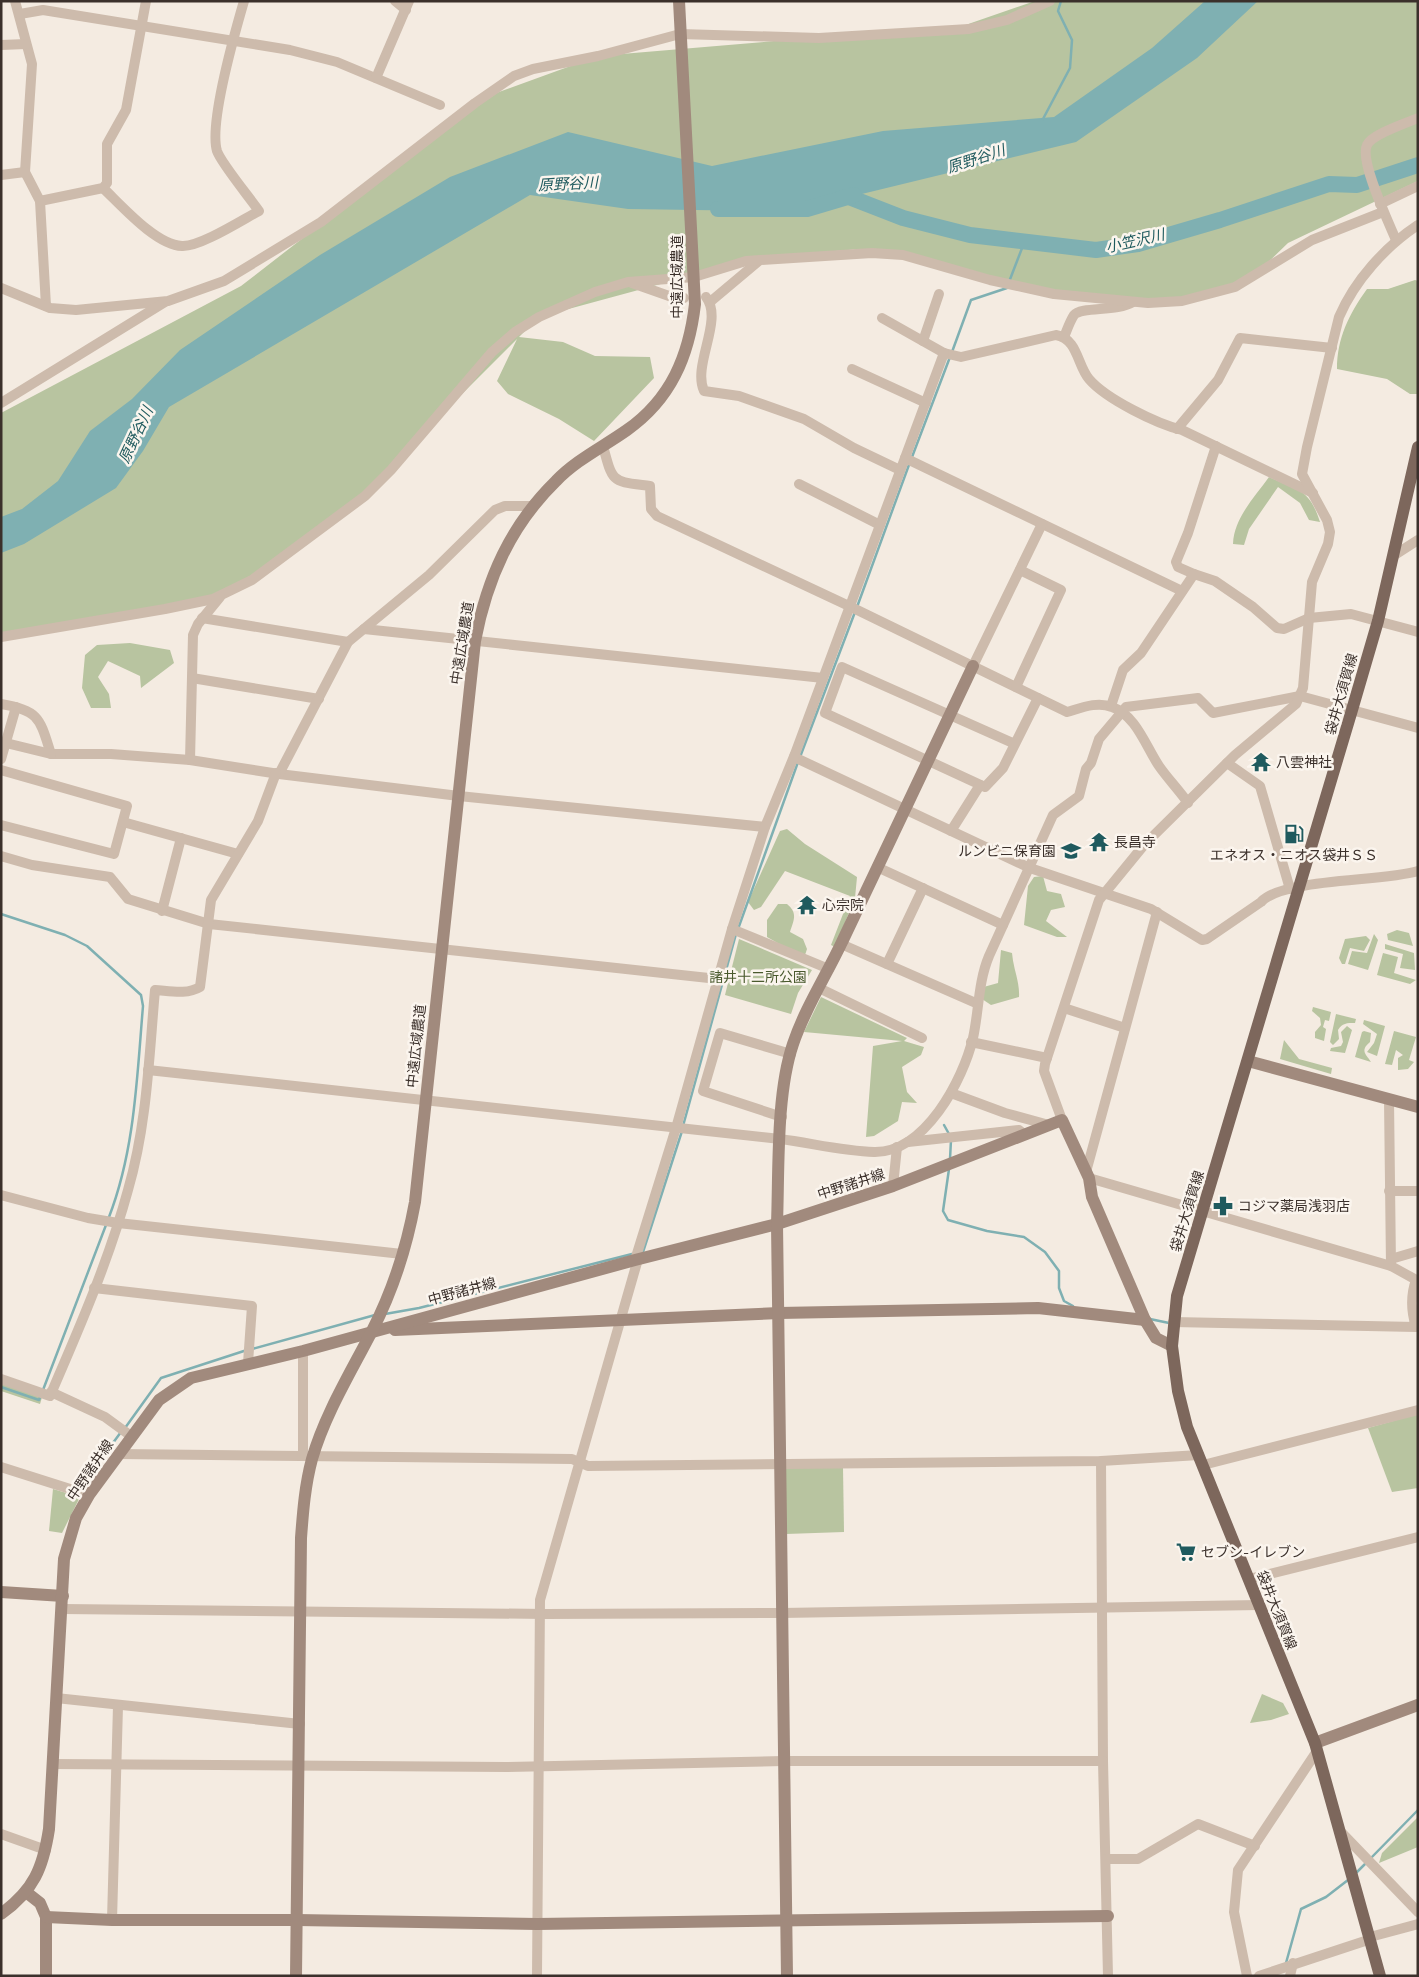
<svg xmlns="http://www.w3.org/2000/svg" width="1419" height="1977" font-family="'Titillium Web','Noto Sans JP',sans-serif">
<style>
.green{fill:#b8c4a0}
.water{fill:#7fb0b2}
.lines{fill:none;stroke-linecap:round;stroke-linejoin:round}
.stream{stroke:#7fb0b2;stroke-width:2.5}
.river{stroke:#7fb0b2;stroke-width:16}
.street{stroke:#cdbbac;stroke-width:10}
.secondary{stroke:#a18a7d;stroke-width:12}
.primary{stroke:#7d675c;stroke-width:12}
.labels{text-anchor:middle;stroke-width:5;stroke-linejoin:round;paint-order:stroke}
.street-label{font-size:14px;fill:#3b302b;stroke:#fbf5ee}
.poi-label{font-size:14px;fill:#3b302b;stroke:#fbf5ee;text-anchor:start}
.park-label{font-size:14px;fill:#4a5a2e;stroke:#fbf5ee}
.water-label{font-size:15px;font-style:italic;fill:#1f5a5e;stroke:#fbf5ee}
</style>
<rect width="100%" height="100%" fill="#f4ebe1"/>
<g class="green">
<path d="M1035,1H1418V181L1288,243L1258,272L1202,297L1133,302L1002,283L861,249L760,257L539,317L519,337L563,342L595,356L650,357L654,378L594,441L559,419L508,394L497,381L517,339L415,441L370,492L314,536L213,599L1,635V413L241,286L485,97L598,56L810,38L951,30Z"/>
<path d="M1415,280L1418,281V394H1410L1387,379L1337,369C1337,338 1349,314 1367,289H1388Z"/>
<path d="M1269,477C1299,491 1309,488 1320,522L1309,520L1300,503L1278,487L1249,529L1244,545L1233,544C1234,518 1254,498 1269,477Z"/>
<path d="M130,643L170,650L174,663L141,688L140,676L108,661L98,677L109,694L111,708H91L82,688L85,655L97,645Z"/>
<path d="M787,829L805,844L857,877L855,898L835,947L831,945L850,896L785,871L761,907L754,910L748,902L780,831Z"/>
<path d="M1043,876L1047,891L1061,894L1065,907L1051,910L1046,921L1067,937H1057L1024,925L1028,886L1034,877Z"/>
<path d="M778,904H787C798,913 794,920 790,932L803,939L807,949L804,958L767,937V920Z"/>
<path d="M1397,930L1409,933L1413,946L1388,940L1387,934Z"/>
<path d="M1374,934L1378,940L1368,970L1348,964L1352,951L1367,953Z"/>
<path d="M1366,936L1370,940L1364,951L1350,948L1345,964H1342L1339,958L1345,939Z"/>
<path d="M739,939L812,970L798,993L791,1014L725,995Z"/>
<path d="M1385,944L1414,953L1415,970L1400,968L1403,954L1385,949Z"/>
<path d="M1001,950L1012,953C1013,968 1020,982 1019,997L991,1005L979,997L980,988L998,983Z"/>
<path d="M1383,953L1398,957L1394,973L1416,980L1410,984L1377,975Z"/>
<path d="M821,997L907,1038L904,1041L924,1047L921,1055L902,1067L907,1092L917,1103L902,1102L898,1121L874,1136L866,1137L873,1046L902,1041L804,1032Z"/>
<path d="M1313,1007L1331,1012L1329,1021L1325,1020L1323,1027L1326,1029L1324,1041L1315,1038V1032L1321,1025L1320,1018L1312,1011Z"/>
<path d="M1336,1014L1356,1019L1355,1023C1347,1023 1342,1023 1338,1030L1339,1039L1333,1045L1330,1042Z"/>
<path d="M1364,1020L1385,1026L1377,1056L1367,1052L1374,1043L1377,1034L1363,1024Z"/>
<path d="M1347,1026L1352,1030L1345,1053L1330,1051L1331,1048L1341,1046L1343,1042L1341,1032Z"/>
<path d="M1364,1031L1371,1033L1370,1042C1359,1051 1367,1055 1371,1062L1355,1057L1362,1032Z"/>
<path d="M1394,1031L1416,1037L1409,1060L1414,1062L1408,1069L1398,1070V1058L1403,1055L1396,1050L1392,1065L1385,1064Z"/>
<path d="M1284,1040L1299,1059L1332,1068L1331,1074L1280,1059Z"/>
<path d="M1,1380L43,1394L40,1404L1,1391Z"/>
<path d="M1418,1414V1488L1392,1492L1368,1428Z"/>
<path d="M784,1468H843L844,1532L786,1534Z"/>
<path d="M53,1489L80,1497L62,1533L49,1531Z"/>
<path d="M1262,1694L1283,1703L1289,1714L1271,1720L1250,1723Z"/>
<path d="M1418,1817V1847L1379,1863L1382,1853Z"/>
</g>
<path class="water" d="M1205,1H1258L1197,58L1076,142L833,201L763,211L628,209L530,195L169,407L143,451L116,488L24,544L1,553V517L22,509L58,481L90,431L132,399L180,350L320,255L450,177L568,132L712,166L883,131L1054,117L1152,48Z"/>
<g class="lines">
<g class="stream">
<path d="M1043,119L1070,68L1072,40L1058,11L1061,1"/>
<path d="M1009,282L1024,243"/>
<path d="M952,352L971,300L1007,288"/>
<path d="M912,457L950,357"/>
<path d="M857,607L910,462"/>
<path d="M800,757L855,612"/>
<path d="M1,914L65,935L87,946L141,995L143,1006C137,1076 135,1150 109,1217"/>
<path d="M738,929L798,762"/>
<path d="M944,1125L949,1134"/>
<path d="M683,1126L736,934"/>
<path d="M950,1159L951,1140"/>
<path d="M949,1169L943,1211L948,1220L987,1231L1024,1237L1045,1252L1059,1271V1288L1064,1301L1073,1306"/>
<path d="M643,1252L682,1131"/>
<path d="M385,1314L419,1308L632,1254"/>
<path d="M1150,1319L1169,1323"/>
<path d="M252,1349L375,1315"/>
<path d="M1,1387L39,1400L41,1395"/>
<path d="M43,1390L106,1225"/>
<path d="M125,1428L161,1378L247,1350"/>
<path d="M82,1485L121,1432"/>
<path d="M1370,1859L1418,1810"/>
<path d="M1356,1873L1366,1863"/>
<path d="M1286,1963L1301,1909L1326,1897L1348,1880"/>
</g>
<g class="river">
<path d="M849,197L903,218L970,235L1096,250L1138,244L1220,220L1329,184L1357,185L1418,165"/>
<path d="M718,209H807L854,195"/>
</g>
<g class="street">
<path d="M15,1L32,64L25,172L40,201L46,306"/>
<path d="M395,1L406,10"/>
<path d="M20,14L43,10L290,50L337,62L440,105"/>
<path d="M1,45L26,44"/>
<path d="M376,78L409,1"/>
<path d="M1,175L25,172"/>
<path d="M103,188C122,206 156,245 182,246C200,247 242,220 259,211C250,198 221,163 217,151C209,124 235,32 244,1"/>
<path d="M40,201L103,188L107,183V144L126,110L146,1"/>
<path d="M1380,204L1418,186"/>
<path d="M1396,240C1389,223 1359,161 1367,145C1372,134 1407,123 1418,118"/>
<path d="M632,283L669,296L684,298"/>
<path d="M1,288L50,308L76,310L168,301L224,281L321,222L475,103L514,76L533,69L598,56L680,34L819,38L969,29L1007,20L1050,1"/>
<path d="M706,297C724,320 692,365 704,391L739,396L804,419L854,448L900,470"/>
<path d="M710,302L760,260"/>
<path d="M882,318L944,353L961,357L1056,335C1078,339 1077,365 1089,379C1106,399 1157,424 1182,430L1313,493"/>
<path d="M1064,337C1067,330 1070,321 1074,315C1081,306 1117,312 1133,302"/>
<path d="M923,341L939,294"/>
<path d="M852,369L926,403"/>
<path d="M1,403L165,302"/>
<path d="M1177,429L1218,380L1240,338L1332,348"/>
<path d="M603,446C613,484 612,481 650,486L651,509L657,516L849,606L1067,712C1081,708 1097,701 1112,707C1136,715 1146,747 1159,766C1168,779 1179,790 1188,803"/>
<path d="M905,458L1182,591"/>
<path d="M799,484L880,525"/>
<path d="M1393,556L1418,540"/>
<path d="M1194,574L1178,567L1176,562L1188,533L1216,446"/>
<path d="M202,618L348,642"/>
<path d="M364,629L823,678"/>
<path d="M1,637L165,609L213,599L252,580L365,496L391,470L492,352L515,332L539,317L595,292L628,282L694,277L746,261L872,253L903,255L990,280L1054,294L1148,303L1182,301L1235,287L1312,240L1383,212"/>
<path d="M973,666L1042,524"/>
<path d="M192,678L319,699"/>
<path d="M1016,687L1061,590L1020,570"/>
<path d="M1,704C40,710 40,720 51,754H111L190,760L279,774L459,796L765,827"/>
<path d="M1111,706L1123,670L1141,653L1194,574L1215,581L1253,607L1277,628L1284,629L1309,618L1351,614L1418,632"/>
<path d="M6,743L51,754"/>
<path d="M1015,744L842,667L825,713L985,787L1003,768L1038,698"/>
<path d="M794,757L1030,868L1151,909L1202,940L1207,939L1261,902C1283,878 1381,882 1418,871"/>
<path d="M1,759L16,707"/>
<path d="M190,760L193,635L198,624L220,597"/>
<path d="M1227,763L1260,786L1290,889"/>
<path d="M1,770L127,806L114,854L1,825"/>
<path d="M279,774L348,642L429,575L495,510L505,506H533"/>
<path d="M123,822L238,854"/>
<path d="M951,831L980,785"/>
<path d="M1,856L32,865L110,877L128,899L209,924L718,979"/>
<path d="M877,867L1003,925"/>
<path d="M162,911L181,838"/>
<path d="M732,929L829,969"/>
<path d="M841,944L978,1004"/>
<path d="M887,964L923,888"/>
<path d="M819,988L922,1038"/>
<path d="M1064,1008L1125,1028"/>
<path d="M971,1042L1047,1058"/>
<path d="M148,1070L780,1139C811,1143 843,1151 874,1152C925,1153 963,1080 973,1038C979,1011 978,982 989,956L1053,815L1079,796L1086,769L1091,763L1099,739L1126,707L1198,698L1213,713L1300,696L1418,728"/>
<path d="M951,1093L1005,1113L1049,1125"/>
<path d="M1389,1100L1391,1266"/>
<path d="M782,1117L703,1091L720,1033L791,1054"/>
<path d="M1062,1120L1044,1071L1045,1064L1099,900L1144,845L1235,755L1296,704L1303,688L1312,582L1328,544L1330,532L1327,520L1302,474L1307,447L1339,317C1355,280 1385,247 1418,225"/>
<path d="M908,1142L1019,1130L1025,1135"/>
<path d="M1086,1172L1157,912"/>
<path d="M1089,1178L1391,1266L1418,1281"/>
<path d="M893,1186L897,1147"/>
<path d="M1389,1191H1418"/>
<path d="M1,1195L88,1218L118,1223L402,1254"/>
<path d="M1391,1259L1418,1251"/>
<path d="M635,1260L676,1128L732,929L765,827L795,754L944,353"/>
<path d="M94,1288L252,1306L248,1363"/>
<path d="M1173,1322L1416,1327C1411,1311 1410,1297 1416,1280"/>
<path d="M1,1379L50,1396C79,1329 109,1260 128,1190C147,1125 149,1057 155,990C170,991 187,995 200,987L211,900L258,821L276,773"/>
<path d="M51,1392L105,1417L131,1436"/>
<path d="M118,1454L572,1459L588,1466L1101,1461L1199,1455"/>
<path d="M303,1456V1351"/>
<path d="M1101,1461L1103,1761L1108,1976"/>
<path d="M1203,1465L1418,1410"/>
<path d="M1,1467L89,1495"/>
<path d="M1249,1579L1418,1537"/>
<path d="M62,1609L546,1614L782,1613L1259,1605"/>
<path d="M56,1698L300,1724"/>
<path d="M52,1764L506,1767L783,1761H1103"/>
<path d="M1341,1832L1418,1912"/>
<path d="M1,1834L46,1850"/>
<path d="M1106,1859H1138L1198,1824L1255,1846"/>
<path d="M112,1920L118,1706"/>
<path d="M1370,1937L1418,1924"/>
<path d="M537,1976L540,1600L638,1259"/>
<path d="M1247,1976L1234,1912L1238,1870L1317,1751"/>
<path d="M1259,1976L1371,1939"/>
<path d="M1290,1976L1293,1963"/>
</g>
<g class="secondary">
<path d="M1248,1061L1418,1107"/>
<path d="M395,1330L779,1313L1038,1308L1145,1320"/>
<path d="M1,1592L63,1596"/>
<path d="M1315,1743L1418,1705"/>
<path d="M26,1892L40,1903L46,1917V1976"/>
<path d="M1,1914C34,1890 43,1868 49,1829L64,1559L76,1518L89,1495L159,1400L191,1378L303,1351L635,1260L777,1224L893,1186L1062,1120L1089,1178L1092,1197L1145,1320L1156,1338L1172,1346"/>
<path d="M46,1917L112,1920H297L537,1924L1108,1916"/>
<path d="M296,1976L301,1538C303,1511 305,1485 312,1459C325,1414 351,1372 372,1331C392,1292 407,1246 415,1202L475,641C487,579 510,526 556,481C576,460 603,447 627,430C671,399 689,356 695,304L679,1"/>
<path d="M787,1976L777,1224C779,1171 776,1094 793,1044C805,1008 826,976 842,942C886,850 930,758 973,666"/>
</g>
<path class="primary" d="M1380,1976L1315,1743L1187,1427L1178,1391L1172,1346L1177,1296L1352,710L1378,621L1418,447"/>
</g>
<defs>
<symbol id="temple-bare" viewBox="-9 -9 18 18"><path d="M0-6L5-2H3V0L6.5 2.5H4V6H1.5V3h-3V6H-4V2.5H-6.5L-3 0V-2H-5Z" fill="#1f5a5e" stroke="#fbf5ee" stroke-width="2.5" paint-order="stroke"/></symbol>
<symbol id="fuel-bare" viewBox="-9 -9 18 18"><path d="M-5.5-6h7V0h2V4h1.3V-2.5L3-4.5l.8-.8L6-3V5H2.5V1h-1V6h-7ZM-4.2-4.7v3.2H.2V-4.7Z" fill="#1f5a5e" stroke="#fbf5ee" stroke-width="2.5" paint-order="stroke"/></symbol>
<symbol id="school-bare" viewBox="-9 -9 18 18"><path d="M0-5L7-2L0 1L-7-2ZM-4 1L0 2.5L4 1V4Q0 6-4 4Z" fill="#1f5a5e" stroke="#fbf5ee" stroke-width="2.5" paint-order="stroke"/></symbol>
<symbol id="pharmacy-bare" viewBox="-9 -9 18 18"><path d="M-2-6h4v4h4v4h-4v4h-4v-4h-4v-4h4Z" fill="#1f5a5e" stroke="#fbf5ee" stroke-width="2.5" paint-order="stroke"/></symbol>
<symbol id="supermarket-bare" viewBox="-9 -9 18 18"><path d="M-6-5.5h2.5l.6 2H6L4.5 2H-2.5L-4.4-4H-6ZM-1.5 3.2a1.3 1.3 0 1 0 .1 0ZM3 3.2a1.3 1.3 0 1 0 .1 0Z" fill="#1f5a5e" stroke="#fbf5ee" stroke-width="2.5" paint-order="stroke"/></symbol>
</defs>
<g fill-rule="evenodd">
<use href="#temple-bare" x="1247" y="748" width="28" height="28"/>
<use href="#fuel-bare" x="1280" y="820" width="28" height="28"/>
<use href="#temple-bare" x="1085" y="828" width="28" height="28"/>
<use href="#school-bare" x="1057" y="837" width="28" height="28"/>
<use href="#temple-bare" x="793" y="891" width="28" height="28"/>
<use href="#pharmacy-bare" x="1209" y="1192" width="28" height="28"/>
<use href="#supermarket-bare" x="1172" y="1538" width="28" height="28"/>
</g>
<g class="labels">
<g class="street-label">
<text transform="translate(677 277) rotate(-90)" y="5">中遠広域農道</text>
<text transform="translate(462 643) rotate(-81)" y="5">中遠広域農道</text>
<text transform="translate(1341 694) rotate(-74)" y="5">袋井大須賀線</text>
<text transform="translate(416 1046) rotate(-84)" y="5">中遠広域農道</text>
<text transform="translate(851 1184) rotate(-18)" y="5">中野諸井線</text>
<text transform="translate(1187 1211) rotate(-73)" y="5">袋井大須賀線</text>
<text transform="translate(462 1291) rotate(-15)" y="5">中野諸井線</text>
<text transform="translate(90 1470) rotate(-56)" y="5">中野諸井線</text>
<text transform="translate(1277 1610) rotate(68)" y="5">袋井大須賀線</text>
</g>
<g class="poi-label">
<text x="1276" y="767">八雲神社</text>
<text x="1114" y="847">長昌寺</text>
<text x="1056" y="856" text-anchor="end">ルンビニ保育園</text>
<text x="1294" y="860" text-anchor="middle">エネオス・ニオス袋井ＳＳ</text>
<text x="822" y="910">心宗院</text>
<text x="1238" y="1211">コジマ薬局浅羽店</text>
<text x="1201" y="1557">セブン-イレブン</text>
</g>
<g class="park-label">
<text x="758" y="982">諸井十二所公園</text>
</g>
<g class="water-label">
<text transform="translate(976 159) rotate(-18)" y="5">原野谷川</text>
<text transform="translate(568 184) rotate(-3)" y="5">原野谷川</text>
<text transform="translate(1135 241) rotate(-13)" y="5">小笠沢川</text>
<text transform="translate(136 435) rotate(-65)" y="5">原野谷川</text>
</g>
</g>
<rect width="1419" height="1977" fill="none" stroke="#3b302b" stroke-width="5"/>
</svg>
